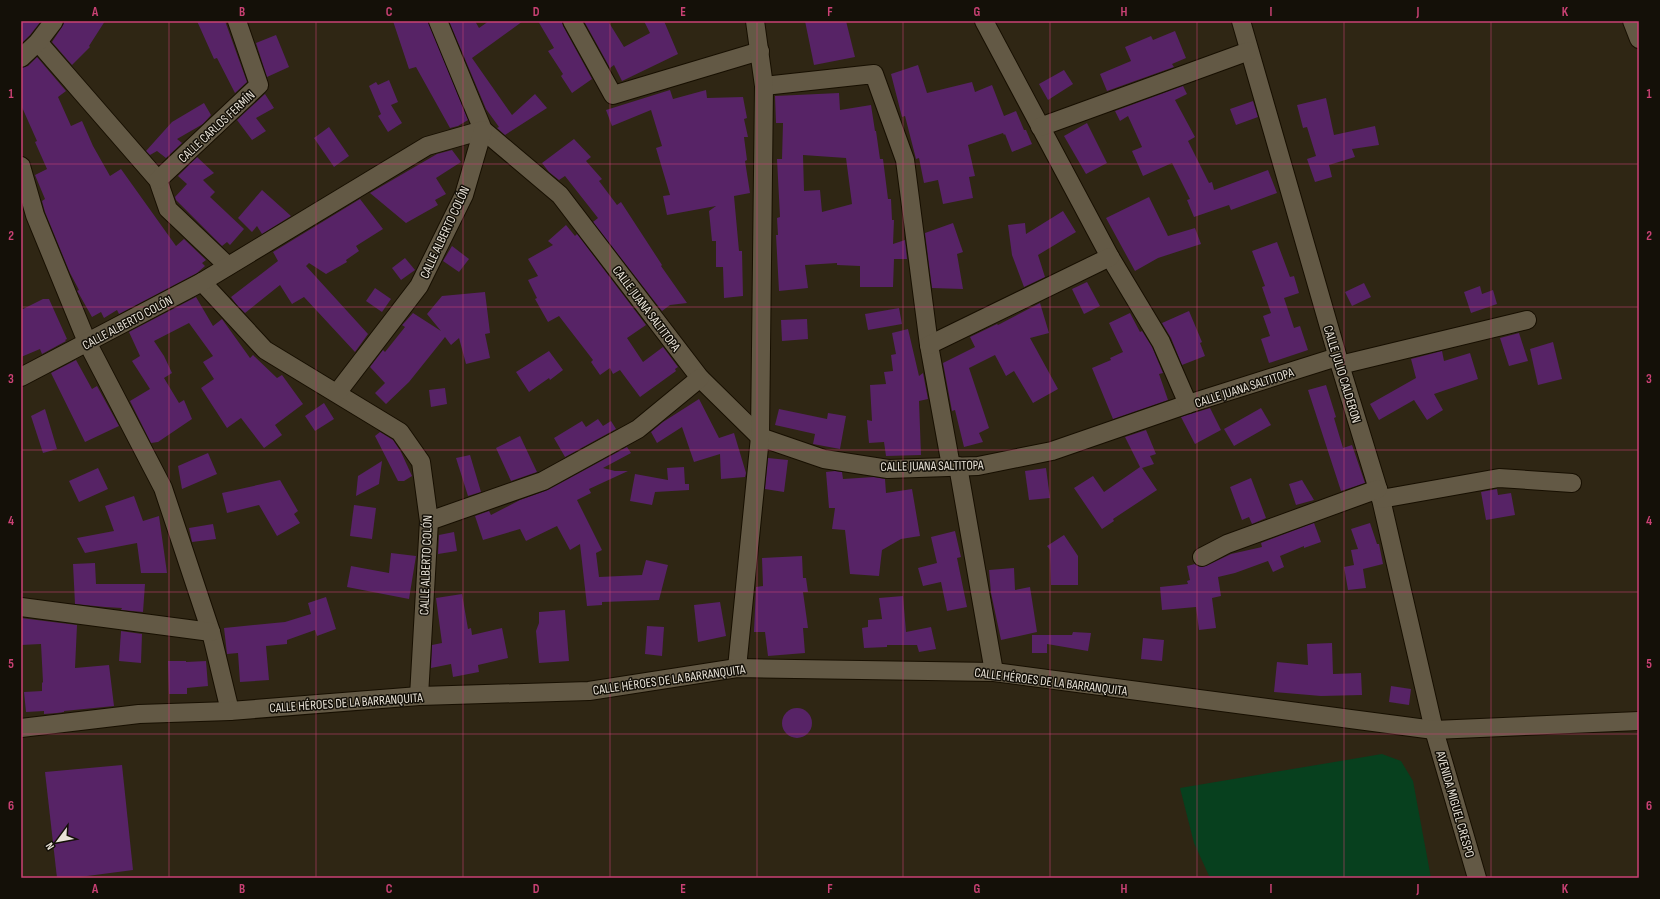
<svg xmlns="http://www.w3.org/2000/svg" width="1660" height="899" font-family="'Sofia Sans Condensed',sans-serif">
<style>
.green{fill:#07401e}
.building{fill:#572366;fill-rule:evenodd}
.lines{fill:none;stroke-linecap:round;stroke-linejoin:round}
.minor-casing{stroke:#170f01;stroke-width:20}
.minor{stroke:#635945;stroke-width:18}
.grid{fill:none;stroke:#ca4174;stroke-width:1;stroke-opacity:0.55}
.labels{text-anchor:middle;stroke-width:3;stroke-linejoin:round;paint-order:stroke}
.street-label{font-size:13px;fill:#e9e3d8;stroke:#141008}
.neatline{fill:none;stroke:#ca4174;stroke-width:1.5}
.grid-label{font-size:13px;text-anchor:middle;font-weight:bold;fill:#ca4174}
</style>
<rect width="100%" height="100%" fill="#2f2614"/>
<path class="green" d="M1382,754L1401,761L1413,781L1431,878H1210L1194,843L1180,788Z"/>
<g class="building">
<path d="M21,21H41L30,35L21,44Z"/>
<path d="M64,21H105L89,46L90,47L72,65L52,42L62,27Z"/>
<path d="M197,21H225L247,82L235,93L217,58L214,59Z"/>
<path d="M393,21H428L468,120L458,126L450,128L416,67L409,69Z"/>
<path d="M449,21H475L479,28L489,21H523L472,58L512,115L535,94L547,108L505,135L497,128L499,127L486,109Z"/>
<path d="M538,21H562L563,26L592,79L572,93L561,76L563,74L548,51L554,48Z"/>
<path d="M584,21H608L624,47L650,33L644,21H664L678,54L622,81L614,65L610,68Z"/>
<path d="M805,21H846L855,57L814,65Z"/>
<path d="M1175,31L1186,58L1172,64L1174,67L1107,91L1100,74L1131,61L1125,47L1151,36L1153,40Z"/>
<path d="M276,35L289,67L267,77L256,43Z"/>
<path d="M37,57L66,91L58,97L71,126L82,121L93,146L110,176L121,169L176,246L184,239L206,260L202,263L205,266L197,273L119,314L117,310L104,318L101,312L92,317L79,294L77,291L79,290L70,273L45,212L42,201L45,199L35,175L47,169L35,142L37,141L21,105V68L28,66Z"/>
<path d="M918,65L927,93L972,82L975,92L992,85L1004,116L1016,111L1024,130H1026L1032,144L1012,152L1005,134L1004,135L1003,133L968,145L975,176L969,177L973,198L943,204L938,180L924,183L919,158L916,159L905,116L902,117L891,74Z"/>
<path d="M1064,70L1073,84L1048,100L1039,84Z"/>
<path d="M389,80L398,102L391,105L402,123L388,132L378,116L381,114L369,86L376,82L378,85Z"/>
<path d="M1183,86L1187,94L1175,100L1195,137L1188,141L1209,183L1212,182L1214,190L1268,170L1277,193L1231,210L1229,205L1194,217L1187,200L1190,199L1172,163L1143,176L1132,151L1142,147L1128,116L1120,121L1115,111Z"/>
<path d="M670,90L673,99L706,90L707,98L743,97L747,118L744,119L748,137H744L747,160L745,161L750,193L734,196L739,251H742L743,296L724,298L723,267H716V241H712L709,211L716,206L667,215L663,196L670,195L656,148L662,146L651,110L612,126L606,110Z"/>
<path d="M839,93L840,110L871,105L875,131H876L880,159H883L888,199H891L892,220H894L893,244L905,240L907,259H894L893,287H860V266L837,265V263L805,265L808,288L779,291L776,235H778L777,218L780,217L777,159H782L783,123H776L775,96ZM803,155L846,158L852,204L822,212L820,190L804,191Z"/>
<path d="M265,94L274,108L256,118L266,131L252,140L237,120Z"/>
<path d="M1326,98L1334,135L1375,126L1379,145L1352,149L1355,157L1329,165L1332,177L1315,182L1307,159L1316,156L1307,127L1303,128L1297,105Z"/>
<path d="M1253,101L1258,117L1236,125L1230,109Z"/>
<path d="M204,103L211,115L203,124L177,139L182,143L166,158L157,151L150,155L146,151L172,122Z"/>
<path d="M1087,123L1107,163L1086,174L1064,136Z"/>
<path d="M329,127L349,156L334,167L314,138Z"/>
<path d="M574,139L591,157L586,161L602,179L599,181L617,205L621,202L662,265L661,266L687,303L670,305L662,311L593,222L598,218L565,176L559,180L549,172L542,163Z"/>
<path d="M452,150L461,162L436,178L446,194L435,200L438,205L406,223L370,193L437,154Z"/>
<path d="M197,157L214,173L203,180L215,192L210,197L244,229L230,245L227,242L222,246L176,200L175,197L187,184L178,176Z"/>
<path d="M262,190L291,216L262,234L257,226L252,232L238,218Z"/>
<path d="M1149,197L1168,236L1195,228L1201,244L1158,258L1135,271L1106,218Z"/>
<path d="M360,199L383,229L356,246L359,251L346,260L347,262L326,274L309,263L306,266L368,334L355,352L304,297L292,304L280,285L245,313L236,304L231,297L278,261L273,252Z"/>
<path d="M1063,211L1076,232L1038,255L1045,277L1024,287L1012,255L1008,225L1025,223L1026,234Z"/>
<path d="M953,223L963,252L957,254L963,289L932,288L925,233Z"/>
<path d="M566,225L575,236L577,234L646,325L627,338L643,362L663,347L678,367L675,369L676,371L640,397L620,370L613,374L610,368L600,375L591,362L593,360L559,316L548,322L535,299L537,298L528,280L538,276L528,259L553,245L548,241Z"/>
<path d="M1277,242L1290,277L1294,276L1299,293L1284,298L1294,328L1300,326L1308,350L1269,363L1261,339L1270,336L1263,316L1271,313L1262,287L1265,286L1252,251Z"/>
<path d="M452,246L469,259L459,272L443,261Z"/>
<path d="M405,258L415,270L401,280L392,268Z"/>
<path d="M1087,282L1100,306L1084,314L1072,289Z"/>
<path d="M1364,283L1371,297L1352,306L1345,292Z"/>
<path d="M1480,286L1482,294L1493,290L1497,304L1471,313L1464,292Z"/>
<path d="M375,288L391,299L382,312L366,301Z"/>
<path d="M485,292L490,333L485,334L490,358L466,364L459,338L451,345L445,337L409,382L386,404L375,393L385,383L370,367L383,350L385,352L405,327L402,325L405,322L413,313L441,331L427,314L442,296Z"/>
<path d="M196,297L213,326L222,319L250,358L253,355L277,378L282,375L303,404L275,425L282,435L264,448L241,418L227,428L201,388L214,379L203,362L213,356L189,323L154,341L164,356L172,373L164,378L179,403L184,400L192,419L158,442L151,443L130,401L150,389L132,361L140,356L129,332Z"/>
<path d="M43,299H49L67,339L65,340L66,341L42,354L40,349L21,357V310Z"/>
<path d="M1040,303L1049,333L1030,338L1058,389L1033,403L1014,371L1006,376L995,355L969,368L989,428L979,433L983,442L964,447L955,410L952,411L943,363L975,347L970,337L997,324L998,325Z"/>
<path d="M899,308L902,324L868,330L865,314Z"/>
<path d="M1189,311L1202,342L1200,343L1205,356L1182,365L1171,338L1162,323Z"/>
<path d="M1130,313L1140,332L1142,331L1152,347L1163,373L1159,374L1168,400L1113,419L1092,368L1111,360L1110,358L1123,352L1109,323Z"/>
<path d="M807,319L808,339L782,341L781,320Z"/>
<path d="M908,329L919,376L923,373L928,399L919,401L921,455L886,456L884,442L869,443L867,420L872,421L870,385L886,384L884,372L893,371L891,355L896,354L892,333Z"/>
<path d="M1519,333L1528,361L1509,366L1500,338Z"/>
<path d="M1553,342L1562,379L1538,385L1530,349Z"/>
<path d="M549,351L563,370L550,380L549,378L529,392L516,372Z"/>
<path d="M1442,351L1444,361L1470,353L1478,379L1434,394L1443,410L1427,420L1414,400L1379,420L1370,404L1416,378L1411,359Z"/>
<path d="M76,360L92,389L97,386L119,426L85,442L51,373Z"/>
<path d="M1326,385L1336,417L1334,418L1343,448L1352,445L1365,483L1341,491L1308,390Z"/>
<path d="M445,388L447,404L431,407L429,390Z"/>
<path d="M699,399L719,438L734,433L746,473L745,477L721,479L720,454L694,462L682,427L657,443L651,432L663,422Z"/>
<path d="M324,403L334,419L315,431L305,416Z"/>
<path d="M1210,408L1221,430L1195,444L1181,417Z"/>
<path d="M1261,408L1271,425L1234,446L1224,429Z"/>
<path d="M45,409L57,449L43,453L31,416Z"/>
<path d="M779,409L827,419L828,413L846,416L840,449L813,444L815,434L775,425Z"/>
<path d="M598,419L603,426L611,421L616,429L565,457L554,438L582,421L586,427Z"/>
<path d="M1146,430L1156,454L1150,456L1154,464L1142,468L1157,490L1113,519L1114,521L1102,529L1074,488L1093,476L1104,492L1140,467L1125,437Z"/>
<path d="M380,432L393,440L401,452L412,476L404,481H398L375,436Z"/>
<path d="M520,436L537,472L511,481L496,448Z"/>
<path d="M627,447L631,453L603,468L615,471H628L589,489L591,493L577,500L602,550L596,553L599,577L642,575L646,560L668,565L659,600L602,602V605L587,606L580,544L570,550L557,526L526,541L520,529L483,540L475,516L489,511L491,515L520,500L548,490Z"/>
<path d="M208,453L217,474L182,489L178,466Z"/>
<path d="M470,455L481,492L468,496L456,458Z"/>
<path d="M768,458L788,460L784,492L765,489Z"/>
<path d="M382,461L379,484L356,496L358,476Z"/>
<path d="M684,467L685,484H689V490L655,492L652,505L630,501L635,474L668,480L667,468Z"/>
<path d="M98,468L108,489L79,502L69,481Z"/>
<path d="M1046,468L1050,498L1029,500L1025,471Z"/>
<path d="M835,471L842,472L843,479L874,477L885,479L886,493L912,489L920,536L901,539L882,550L879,576L850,574L845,530L832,529L835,508H829L826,472Z"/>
<path d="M1251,478L1266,518L1252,524L1249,517L1242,520L1230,487Z"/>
<path d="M280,480L298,511L294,514L300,523L277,536L259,505L227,513L222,493Z"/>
<path d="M1302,480L1314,500L1296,505L1289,484Z"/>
<path d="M1497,489L1498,495L1511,493L1515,515L1486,520L1481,492Z"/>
<path d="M134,496L143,521L159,516L167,573H141L137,543L85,553L77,538L114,531L105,506Z"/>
<path d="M354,505L376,508L372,539L350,536Z"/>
<path d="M1314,523L1321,542L1304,548V546L1280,556L1284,567L1273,572L1268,561L1235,573L1218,577L1221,596L1212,598L1216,628L1199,630L1196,607L1162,610L1160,587L1188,584L1187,581L1190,580L1187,566L1195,564L1201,567L1206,566L1231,554L1262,547L1261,543Z"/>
<path d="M1370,523L1377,544H1379L1383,564L1363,569L1366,588L1348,590L1344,567L1354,565L1351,550L1358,549L1351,529Z"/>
<path d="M213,524L216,539L192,542L189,528Z"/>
<path d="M955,531L961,557L957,558L967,607L947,611L941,582L923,586L918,568L937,563L931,537Z"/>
<path d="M454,532L457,551L438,554L439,535Z"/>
<path d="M1064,535L1078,556V585H1051L1050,550L1047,546Z"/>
<path d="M391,553L416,556L409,599L347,587L351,566L389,573Z"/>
<path d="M802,556L803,578H806L808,592H803L808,628H803L805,653L768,656L765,632H754L756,587L763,586L762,558Z"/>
<path d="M95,563L96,584H145L143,612L121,610L122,608L105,607L75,604L73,564Z"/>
<path d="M1014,568L1015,590L1030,587L1037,632L1001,640L991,593L989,570Z"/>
<path d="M462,594L468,629L471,628L472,635L502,628L508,658L478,665L479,672L453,677L451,664L431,668L432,645L442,643L436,598Z"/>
<path d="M903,596L906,632L931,627L936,649L919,652L917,645H887V647L864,648L862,628L868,627V620L882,619L879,598Z"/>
<path d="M326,597L336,629L317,636L315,630L287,640V644L266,646L269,680L240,682L238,653L227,654L224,628L285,622L311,614L308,603Z"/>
<path d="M720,602L726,636L698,642L694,605Z"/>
<path d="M565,610L569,661L539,663L536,631L539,623V612Z"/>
<path d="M21,618L77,625L75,668L109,665L114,706L64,711V712L57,713L44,714V711L26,712L24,692L42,691V683L43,682L41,644L21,645Z"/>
<path d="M647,626L664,627L662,656L645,654Z"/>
<path d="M121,631L142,634L141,663L119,661Z"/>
<path d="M1073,632L1091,633L1088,651L1047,644V653H1032V635H1072Z"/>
<path d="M1143,638L1164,640L1162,661L1141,659Z"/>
<path d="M1332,643L1333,674L1361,673L1362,695L1321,696L1274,692L1277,662L1308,665L1307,644Z"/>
<path d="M168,661H186V662L206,661L208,686L187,688V694H169Z"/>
<path d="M1391,686L1411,689L1409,705L1389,702Z"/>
<circle cx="797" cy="723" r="15"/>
<path d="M122,765L133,870L72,878H57L45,772Z"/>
</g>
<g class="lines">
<defs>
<g id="minor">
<path d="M438,21L483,130L560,195L700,378L760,437L824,459L888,469L978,466L1052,451L1188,404L1337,357"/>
<path d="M572,21L613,95L760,51"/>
<path d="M984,21L1110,257L1161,342L1188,404"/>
<path d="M1241,21L1340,365L1381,499L1434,730L1477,878"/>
<path d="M1632,21L1639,39"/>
<path d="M38,42L158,180L168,209L228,266"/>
<path d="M21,58L38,42L54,21"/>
<path d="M764,86L874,74L905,160L929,345L951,466"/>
<path d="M1040,127L1249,51"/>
<path d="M21,166L35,215L87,342L163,488L211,632L230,711"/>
<path d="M158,180L259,85L237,21"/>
<path d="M202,282L265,350L400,432L421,462L429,521L419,696"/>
<path d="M929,345L1110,257"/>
<path d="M1340,365L1527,320"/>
<path d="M21,377L202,282L427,146L483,130"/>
<path d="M337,393L419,286L464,195L483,130"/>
<path d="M958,466L994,672"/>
<path d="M1381,499L1499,478L1572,483"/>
<path d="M429,521L543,481L638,429L700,378"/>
<path d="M1202,557L1227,544L1378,489"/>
<path d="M21,607L211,632"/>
<path d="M737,668L760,437L764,86L755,21"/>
<path d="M21,728L139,714L230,711L419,696L589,691L737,668L994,672L1434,730L1639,721"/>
</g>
</defs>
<use href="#minor" class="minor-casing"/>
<use href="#minor" class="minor"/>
</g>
<path class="grid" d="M169,21V878M316,21V878M463,21V878M610,21V878M757,21V878M903,21V878M1050,21V878M1197,21V878M1344,21V878M1491,21V878M21,164H1639M21,307H1639M21,450H1639M21,592H1639M21,734H1639"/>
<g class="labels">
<g class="street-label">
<text transform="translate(216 126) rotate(-43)" y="5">CALLE CARLOS FERMÍN</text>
<text transform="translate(444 232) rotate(-65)" y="5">CALLE ALBERTO COLÓN</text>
<text transform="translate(647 308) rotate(53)" y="5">CALLE JUANA SALTITOPA</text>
<text transform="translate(127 322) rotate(-28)" y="5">CALLE ALBERTO COLÓN</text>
<text transform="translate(1343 374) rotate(73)" y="5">CALLE JULIO CALDERON</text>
<text transform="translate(1244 387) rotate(-18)" y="5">CALLE JUANA SALTITOPA</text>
<text transform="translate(932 465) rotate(-1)" y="5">CALLE JUANA SALTITOPA</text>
<text transform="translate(425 565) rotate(-88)" y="5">CALLE ALBERTO COLÓN</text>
<text transform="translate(669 679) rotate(-8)" y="5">CALLE HÉROES DE LA BARRANQUITA</text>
<text transform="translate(1051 681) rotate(7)" y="5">CALLE HÉROES DE LA BARRANQUITA</text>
<text transform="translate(346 702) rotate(-4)" y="5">CALLE HÉROES DE LA BARRANQUITA</text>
<text transform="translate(1456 804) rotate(74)" y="5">AVENIDA MIGUEL CRESPO</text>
</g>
</g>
<rect width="1660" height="899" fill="none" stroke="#141008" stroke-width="44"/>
<g transform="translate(58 841) rotate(238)" stroke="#141008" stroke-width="3" paint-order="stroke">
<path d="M0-3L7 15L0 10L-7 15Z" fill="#e9e3d8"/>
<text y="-6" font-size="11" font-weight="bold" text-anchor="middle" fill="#e9e3d8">N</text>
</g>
<rect x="22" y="22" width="1616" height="855" class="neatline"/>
<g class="grid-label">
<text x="95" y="16">A</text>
<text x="242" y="16">B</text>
<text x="389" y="16">C</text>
<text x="536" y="16">D</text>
<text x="683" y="16">E</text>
<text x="830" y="16">F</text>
<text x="977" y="16">G</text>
<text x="1124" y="16">H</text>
<text x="1271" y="16">I</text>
<text x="1418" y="16">J</text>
<text x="1565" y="16">K</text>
<text x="11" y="98">1</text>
<text x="1649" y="98">1</text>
<text x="11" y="240">2</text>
<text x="1649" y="240">2</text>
<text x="11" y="383">3</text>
<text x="1649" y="383">3</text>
<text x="11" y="525">4</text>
<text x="1649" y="525">4</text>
<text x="11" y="668">5</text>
<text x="1649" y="668">5</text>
<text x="11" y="810">6</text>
<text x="1649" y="810">6</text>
<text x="95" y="893">A</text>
<text x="242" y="893">B</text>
<text x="389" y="893">C</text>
<text x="536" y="893">D</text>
<text x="683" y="893">E</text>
<text x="830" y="893">F</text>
<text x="977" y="893">G</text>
<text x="1124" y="893">H</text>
<text x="1271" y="893">I</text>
<text x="1418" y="893">J</text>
<text x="1565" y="893">K</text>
</g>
</svg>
